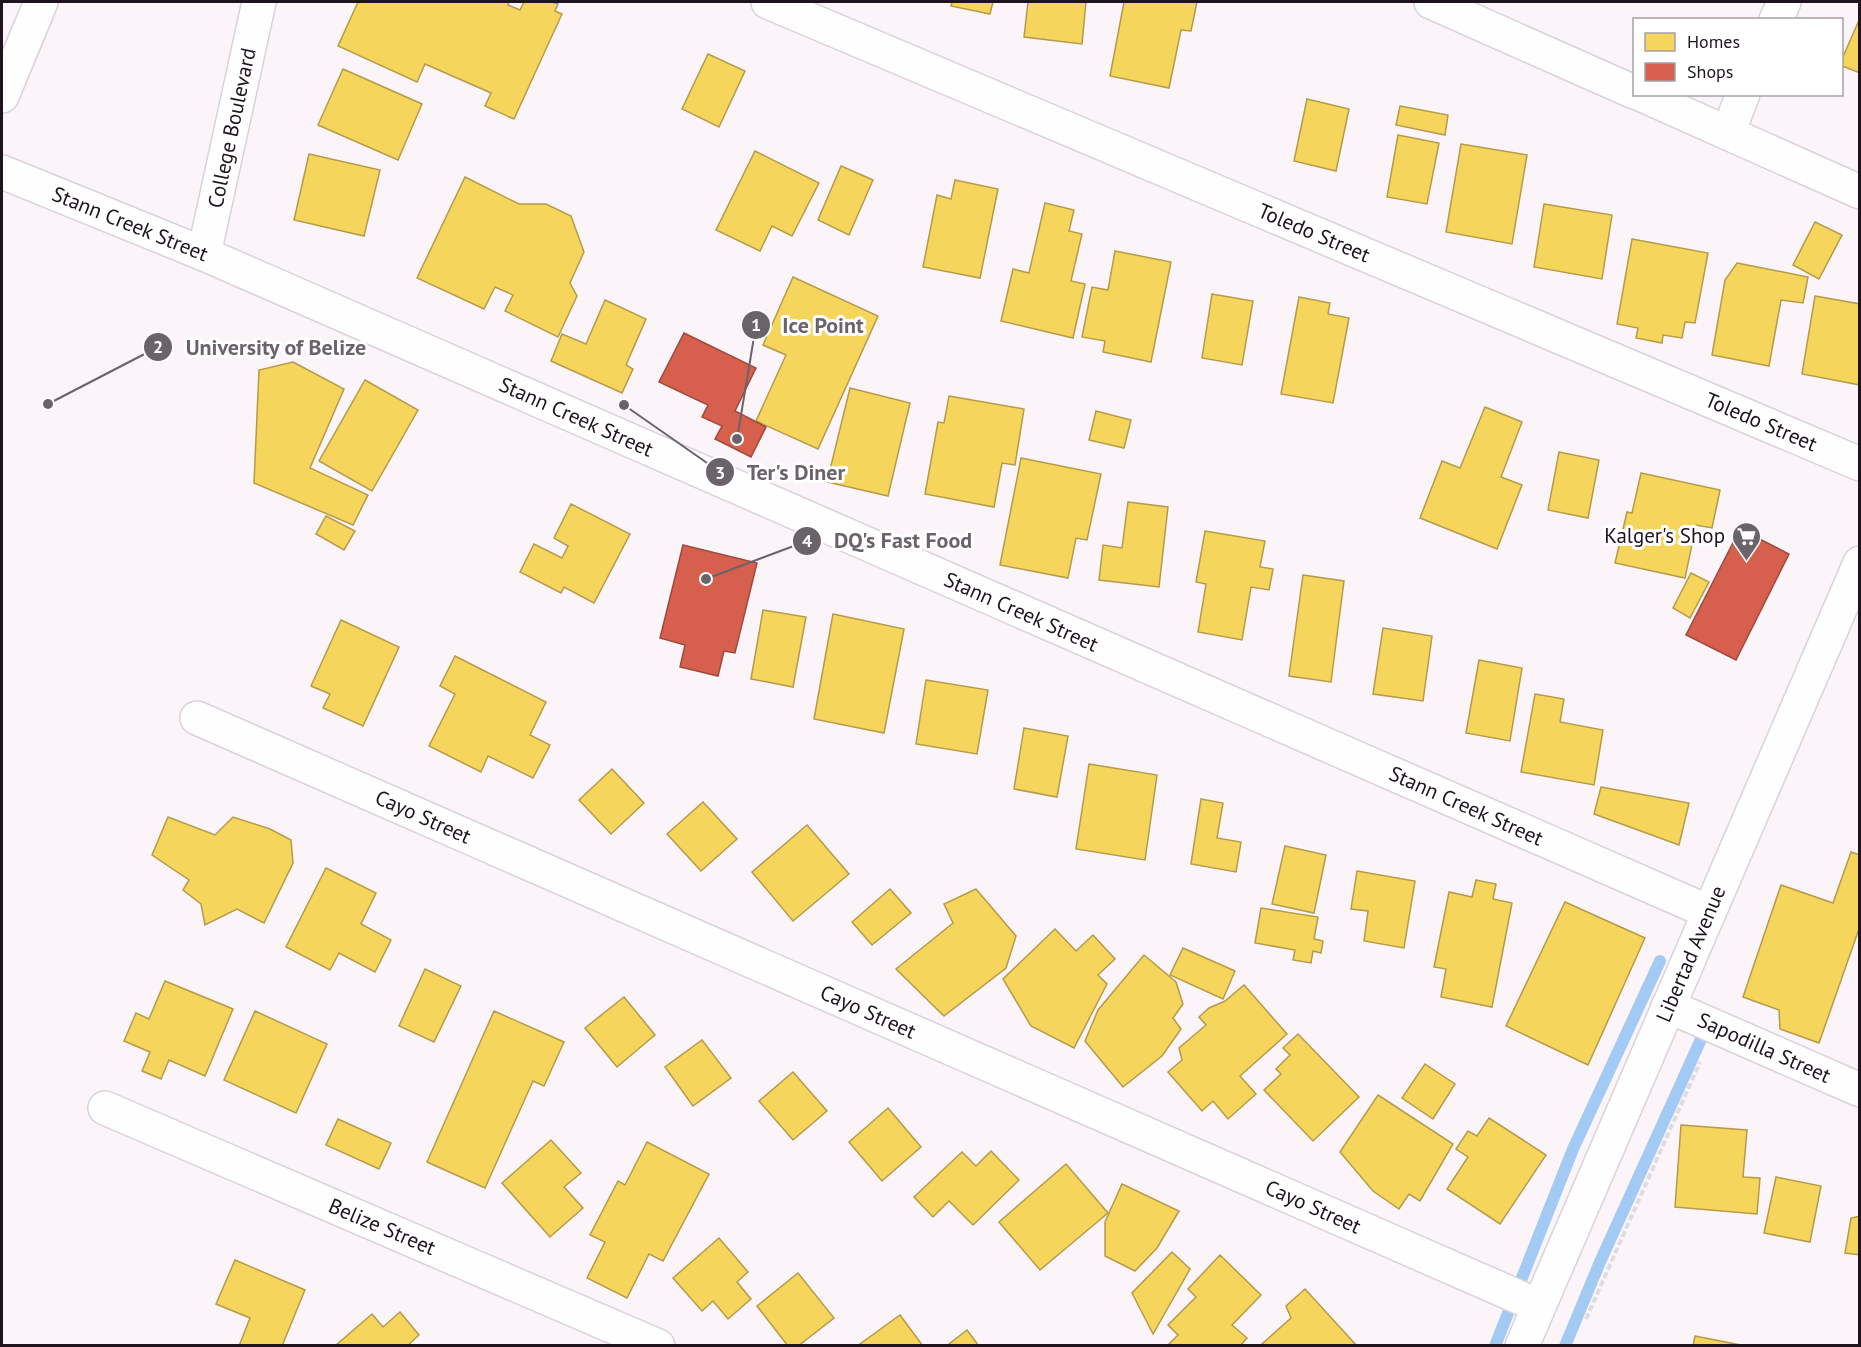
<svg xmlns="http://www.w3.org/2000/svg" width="1861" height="1347" font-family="'PT Sans',sans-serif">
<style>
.homes{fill:#f6d55c;stroke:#b59b49;stroke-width:1.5}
.shops{fill:#d6604d;stroke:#9e493f;stroke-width:1.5}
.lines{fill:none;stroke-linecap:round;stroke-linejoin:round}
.stream{stroke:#a3caf3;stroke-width:12}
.minor-casing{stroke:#dad2d9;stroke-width:36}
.path{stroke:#dedcde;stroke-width:4;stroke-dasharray:6 3;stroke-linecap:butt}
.minor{stroke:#fefefe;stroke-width:33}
.labels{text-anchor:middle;stroke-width:6;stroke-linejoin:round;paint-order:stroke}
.street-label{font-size:21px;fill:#1d141d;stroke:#fff}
.poi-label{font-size:21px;fill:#1d141d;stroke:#fff;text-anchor:end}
.leader{fill:none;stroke:#6b636a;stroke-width:2}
.callout-dot{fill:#6b636a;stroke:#fff;stroke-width:2}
.mark-label{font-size:18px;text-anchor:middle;font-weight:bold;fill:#fff}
.callout-label{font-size:22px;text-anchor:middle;font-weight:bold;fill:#6b636a;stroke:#fff;stroke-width:6;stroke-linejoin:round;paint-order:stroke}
</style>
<rect width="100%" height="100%" fill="#fbf5fa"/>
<g class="homes">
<path d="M358,2H509L508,5L520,10L524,2H552L558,4L555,11L562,14L514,119L485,106L491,93L425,64L417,82L338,46Z"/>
<path d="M952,2H993L990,14L951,6Z"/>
<path d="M1028,2H1086L1082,44L1024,37Z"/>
<path d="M1124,2H1197L1191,31L1181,30L1169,88L1110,76Z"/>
<path d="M1860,18V73L1842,66V59Z"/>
<path d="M708,54L745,71L719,127L682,109Z"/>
<path d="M343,69L422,104L398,160L318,125Z"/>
<path d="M1307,99L1349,109L1336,171L1294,161Z"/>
<path d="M1400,106L1448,115L1445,135L1396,125Z"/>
<path d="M1398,135L1439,143L1427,204L1387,197Z"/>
<path d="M1461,144L1527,155L1512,244L1446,232Z"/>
<path d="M755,151L819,183L792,236L772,226L760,251L716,230Z"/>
<path d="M309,154L380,170L364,236L294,220Z"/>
<path d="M841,166L873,180L849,235L818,220Z"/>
<path d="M465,177L519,204H546L571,216L584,252L570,283L577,296L558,337L505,311L513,295L495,287L484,309L417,278Z"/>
<path d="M955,180L998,189L980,278L923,267L937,195L951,199Z"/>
<path d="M1045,203L1074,210L1069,231L1082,234L1071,281L1085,284L1073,338L1001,321L1013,269L1029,273Z"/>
<path d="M1544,204L1612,215L1602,279L1534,267Z"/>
<path d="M1815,222L1842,235L1819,279L1793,265Z"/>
<path d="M1632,239L1708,253L1695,323L1685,322L1682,338L1663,335L1662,343L1636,338L1638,328L1617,324Z"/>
<path d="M1115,251L1171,262L1151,362L1103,352L1105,341L1082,337L1092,287L1108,290Z"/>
<path d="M1737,263L1808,277L1803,303L1781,300L1769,366L1712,355L1725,280Z"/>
<path d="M793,277L878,316L818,449L756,421L786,355L763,345Z"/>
<path d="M1212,294L1253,301L1242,365L1202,358Z"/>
<path d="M1815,296L1860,304V385L1802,374Z"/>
<path d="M1299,297L1330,303L1328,314L1349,318L1333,403L1281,394Z"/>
<path d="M605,300L646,319L626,365L633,369L622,393L551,361L562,334L586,344Z"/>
<path d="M293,362L344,389L310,468L368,495L353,525L254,483L259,370Z"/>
<path d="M365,380L418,410L372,491L319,461Z"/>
<path d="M850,388L910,403L888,496L827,482Z"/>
<path d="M949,396L1024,409L1015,465L1002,463L994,507L925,494L938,422L944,423Z"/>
<path d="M1485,407L1522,422L1501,477L1522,485L1497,549L1420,518L1442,461L1460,468Z"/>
<path d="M1096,411L1131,420L1124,448L1089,440Z"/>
<path d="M1559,452L1599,460L1588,518L1548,510Z"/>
<path d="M1021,458L1101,474L1087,540L1076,538L1068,578L1000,565Z"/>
<path d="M1641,473L1720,490L1712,528L1696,525L1685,578L1615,563L1627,512L1632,513Z"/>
<path d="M1128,502L1168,507L1159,587L1099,580L1103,545L1122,548Z"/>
<path d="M571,504L630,534L594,603L564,587L561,593L520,572L534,544L562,558L568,546L554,538Z"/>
<path d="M326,516L355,531L344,550L316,534Z"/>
<path d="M1205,531L1265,541L1260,567L1273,569L1269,590L1251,587L1242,640L1198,632L1206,584L1196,582Z"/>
<path d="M1691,573L1709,582L1690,618L1673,608Z"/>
<path d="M1303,575L1344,581L1331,682L1289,676Z"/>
<path d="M763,610L806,617L793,687L751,679Z"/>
<path d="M833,614L904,629L884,733L814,719Z"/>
<path d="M341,620L399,647L363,726L323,708L330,694L311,686Z"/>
<path d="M1383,628L1432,636L1423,701L1373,694Z"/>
<path d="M455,656L546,702L530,735L550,745L533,778L488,756L481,772L429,746L455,694L440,686Z"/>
<path d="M1479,660L1522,668L1510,741L1466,733Z"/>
<path d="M926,680L988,690L977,754L916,744Z"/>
<path d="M1535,694L1564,699L1560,722L1603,730L1594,785L1521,772Z"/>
<path d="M1024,728L1068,736L1057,797L1014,789Z"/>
<path d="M1089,764L1157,775L1145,860L1076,849Z"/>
<path d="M612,769L644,803L611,834L579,800Z"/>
<path d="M1601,787L1689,803L1679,845L1594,814Z"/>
<path d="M1201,799L1223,803L1217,838L1241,842L1236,872L1191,864Z"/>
<path d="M703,802L737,839L701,871L667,834Z"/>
<path d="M168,817L215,835L233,817L270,829L291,840L293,863L264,923L237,909L205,925L201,904L183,890L189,880L152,855Z"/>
<path d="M807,825L849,874L793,921L752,872Z"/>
<path d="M1285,846L1326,855L1314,913L1272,904Z"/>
<path d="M1851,852L1860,855V926L1819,1043L1780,1029L1779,1010L1743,997L1781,885L1833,903Z"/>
<path d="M326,868L376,893L361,924L391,940L375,972L339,953L330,970L286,947Z"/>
<path d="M1357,871L1415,881L1404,948L1364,941L1368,911L1351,909Z"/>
<path d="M1476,880L1496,884L1493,899L1512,903L1492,1007L1441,997L1446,969L1434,967L1449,892L1472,897Z"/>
<path d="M890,889L911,913L872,945L852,922Z"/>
<path d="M976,889L1016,936L1006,968L944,1016L896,969L953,923L944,904Z"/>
<path d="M1565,902L1645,938L1588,1065L1506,1026Z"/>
<path d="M1261,908L1318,917L1314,939L1323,941L1321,953L1313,951L1311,963L1293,960L1295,950L1255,943Z"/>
<path d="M1055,929L1076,951L1093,935L1115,959L1098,975L1107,984L1074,1048L1031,1026L1003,979Z"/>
<path d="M1183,948L1235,971L1223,999L1170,975Z"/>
<path d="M1144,955L1176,982L1183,1004L1173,1018L1181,1029L1162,1056L1123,1087L1085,1041L1098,1010Z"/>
<path d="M425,969L461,986L434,1042L399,1026Z"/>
<path d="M165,981L233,1009L205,1076L169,1060L161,1079L142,1071L150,1052L124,1041L136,1013L149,1019Z"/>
<path d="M1244,985L1287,1034L1240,1076L1256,1094L1228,1119L1213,1101L1202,1111L1168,1072L1182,1060L1179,1048L1206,1025L1199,1017L1209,1008L1225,1001Z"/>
<path d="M624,997L655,1035L617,1067L585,1028Z"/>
<path d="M255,1011L327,1044L296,1113L224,1080Z"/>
<path d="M494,1011L564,1042L544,1086L533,1081L485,1188L427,1162Z"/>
<path d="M1298,1034L1359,1097L1313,1141L1264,1090L1281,1074L1276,1069L1290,1055L1283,1048Z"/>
<path d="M702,1040L731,1078L693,1106L665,1067Z"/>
<path d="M1425,1064L1455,1084L1433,1119L1402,1098Z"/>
<path d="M793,1072L827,1111L793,1140L759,1101Z"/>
<path d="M1378,1095L1453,1144L1420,1201L1409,1194L1399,1209L1373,1191L1340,1152Z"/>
<path d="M888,1108L921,1147L882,1181L849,1142Z"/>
<path d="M1489,1118L1546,1155L1500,1224L1447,1189L1468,1157L1456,1149L1468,1131L1477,1136Z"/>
<path d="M338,1119L391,1143L379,1169L326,1145Z"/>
<path d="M1681,1125L1747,1130L1743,1177L1760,1178L1757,1214L1675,1207Z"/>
<path d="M551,1140L581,1173L564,1187L583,1208L550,1237L502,1183Z"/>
<path d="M647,1142L709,1174L663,1261L649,1254L627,1298L587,1278L605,1242L590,1235L618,1181L625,1185Z"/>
<path d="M991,1151L1019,1180L973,1225L949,1201L933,1217L914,1197L962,1152L976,1166Z"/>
<path d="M1066,1164L1108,1213L1040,1270L999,1222Z"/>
<path d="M1776,1177L1821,1186L1810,1242L1764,1233Z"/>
<path d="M1122,1184L1179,1211L1157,1248L1135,1271L1105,1256V1222Z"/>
<path d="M1860,1216V1255L1845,1253L1851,1218Z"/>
<path d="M719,1238L748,1272L737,1282L751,1299L728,1319L713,1301L702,1311L673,1278Z"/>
<path d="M1172,1252L1190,1269L1153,1334L1132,1293Z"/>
<path d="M1220,1255L1261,1295L1232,1325L1247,1338L1240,1346H1167L1178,1335L1168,1325L1196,1297L1188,1289Z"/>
<path d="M235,1260L305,1290L282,1346H239L250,1318L216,1304Z"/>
<path d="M798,1273L834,1318L798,1346H788L757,1306Z"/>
<path d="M1305,1289L1357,1346H1263L1262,1344L1291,1318L1286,1306Z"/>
<path d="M400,1312L419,1335L407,1346H335L372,1314L383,1327Z"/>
<path d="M900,1315L923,1346H861L860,1344Z"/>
<path d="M967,1330L979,1346H950L949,1344Z"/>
<path d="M1695,1336L1746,1346H1693Z"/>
</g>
<g class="shops">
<path d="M684,333L756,368L735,411L766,427L751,457L715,439L722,426L702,417L708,405L659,382Z"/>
<path d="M1740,529L1789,554L1736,660L1686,635Z"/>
<path d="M683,545L757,563L735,653L724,651L718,676L680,667L685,645L660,638Z"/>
</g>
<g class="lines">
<g class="stream">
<path d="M1495,1346L1573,1149L1660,961"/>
<path d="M1565,1346L1600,1262L1707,1026"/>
</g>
<defs>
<g id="minor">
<path d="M768,2L1860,464"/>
<path d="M1431,2L1634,92"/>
<path d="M1776,20L1784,2"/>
<path d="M1640,94L1860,192"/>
<path d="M2,96L41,2"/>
<path d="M1728,133L1743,94"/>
<path d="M2,172L204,254L1709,912"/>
<path d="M204,254L259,2"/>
<path d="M197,718L1539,1306"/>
<path d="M1668,1006L1860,1090"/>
<path d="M105,1108L658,1346"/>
<path d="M1522,1346L1860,563"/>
</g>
</defs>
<use href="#minor" class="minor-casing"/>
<path class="path" d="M1586,1319L1700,1062"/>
<use href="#minor" class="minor"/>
</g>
<defs>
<symbol id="supermarket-pin" viewBox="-11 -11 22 30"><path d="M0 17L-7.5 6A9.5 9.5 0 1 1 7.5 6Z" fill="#6b636a" stroke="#fff"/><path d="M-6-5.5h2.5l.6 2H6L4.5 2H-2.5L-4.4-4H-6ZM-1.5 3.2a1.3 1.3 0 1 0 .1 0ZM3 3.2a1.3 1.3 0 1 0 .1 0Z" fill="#fff"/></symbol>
</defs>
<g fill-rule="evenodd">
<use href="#supermarket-pin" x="1730" y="520" width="33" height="45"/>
</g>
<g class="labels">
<g class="street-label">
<text transform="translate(232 128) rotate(-78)" y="7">College Boulevard</text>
<text transform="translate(130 224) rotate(22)" y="7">Stann Creek Street</text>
<text transform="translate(1314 233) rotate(23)" y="7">Toledo Street</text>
<text transform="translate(576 417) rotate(24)" y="7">Stann Creek Street</text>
<text transform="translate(1761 422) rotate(23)" y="7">Toledo Street</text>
<text transform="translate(1021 612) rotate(24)" y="7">Stann Creek Street</text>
<text transform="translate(1466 806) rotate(24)" y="7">Stann Creek Street</text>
<text transform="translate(423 817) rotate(24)" y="7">Cayo Street</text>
<text transform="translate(1691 954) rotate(-67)" y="7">Libertad Avenue</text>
<text transform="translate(868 1012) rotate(24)" y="7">Cayo Street</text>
<text transform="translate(1764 1048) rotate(24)" y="7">Sapodilla Street</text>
<text transform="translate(1313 1207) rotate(24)" y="7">Cayo Street</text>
<text transform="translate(382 1227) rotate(23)" y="7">Belize Street</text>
</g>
<g class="poi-label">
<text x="1725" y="543">Kalger's Shop</text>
</g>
</g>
<path class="leader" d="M737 439L756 325M48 404L158 347M624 405L720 472M706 579L807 541"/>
<g class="callout-dot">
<circle cx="737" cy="439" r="6"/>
<circle cx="48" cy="404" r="6"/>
<circle cx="624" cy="405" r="6"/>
<circle cx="706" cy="579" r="6"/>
<circle cx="756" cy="325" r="15"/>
<circle cx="158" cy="347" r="15"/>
<circle cx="720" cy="472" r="15"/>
<circle cx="807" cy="541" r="15"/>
</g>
<g class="mark-label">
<text x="756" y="331">1</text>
<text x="158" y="353">2</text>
<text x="720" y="479">3</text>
<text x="807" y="547">4</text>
</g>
<g class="callout-label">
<text x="823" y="333">Ice Point</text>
<text x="276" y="355">University of Belize</text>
<text x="796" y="480">Ter's Diner</text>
<text x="903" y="548">DQ's Fast Food</text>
</g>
<rect width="1861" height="1347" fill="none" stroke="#1d141d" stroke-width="6"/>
<rect x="1633" y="18" width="210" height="78" fill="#ffffff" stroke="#a5a1a5" stroke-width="1.5"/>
<rect x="1645" y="33" width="30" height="18" fill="#f6d55c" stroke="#a5a1a5" stroke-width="1.5"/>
<text x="1687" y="48" font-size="18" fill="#1d141d">Homes</text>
<rect x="1645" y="63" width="30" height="18" fill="#d6604d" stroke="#a5a1a5" stroke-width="1.5"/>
<text x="1687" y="78" font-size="18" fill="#1d141d">Shops</text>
</svg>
